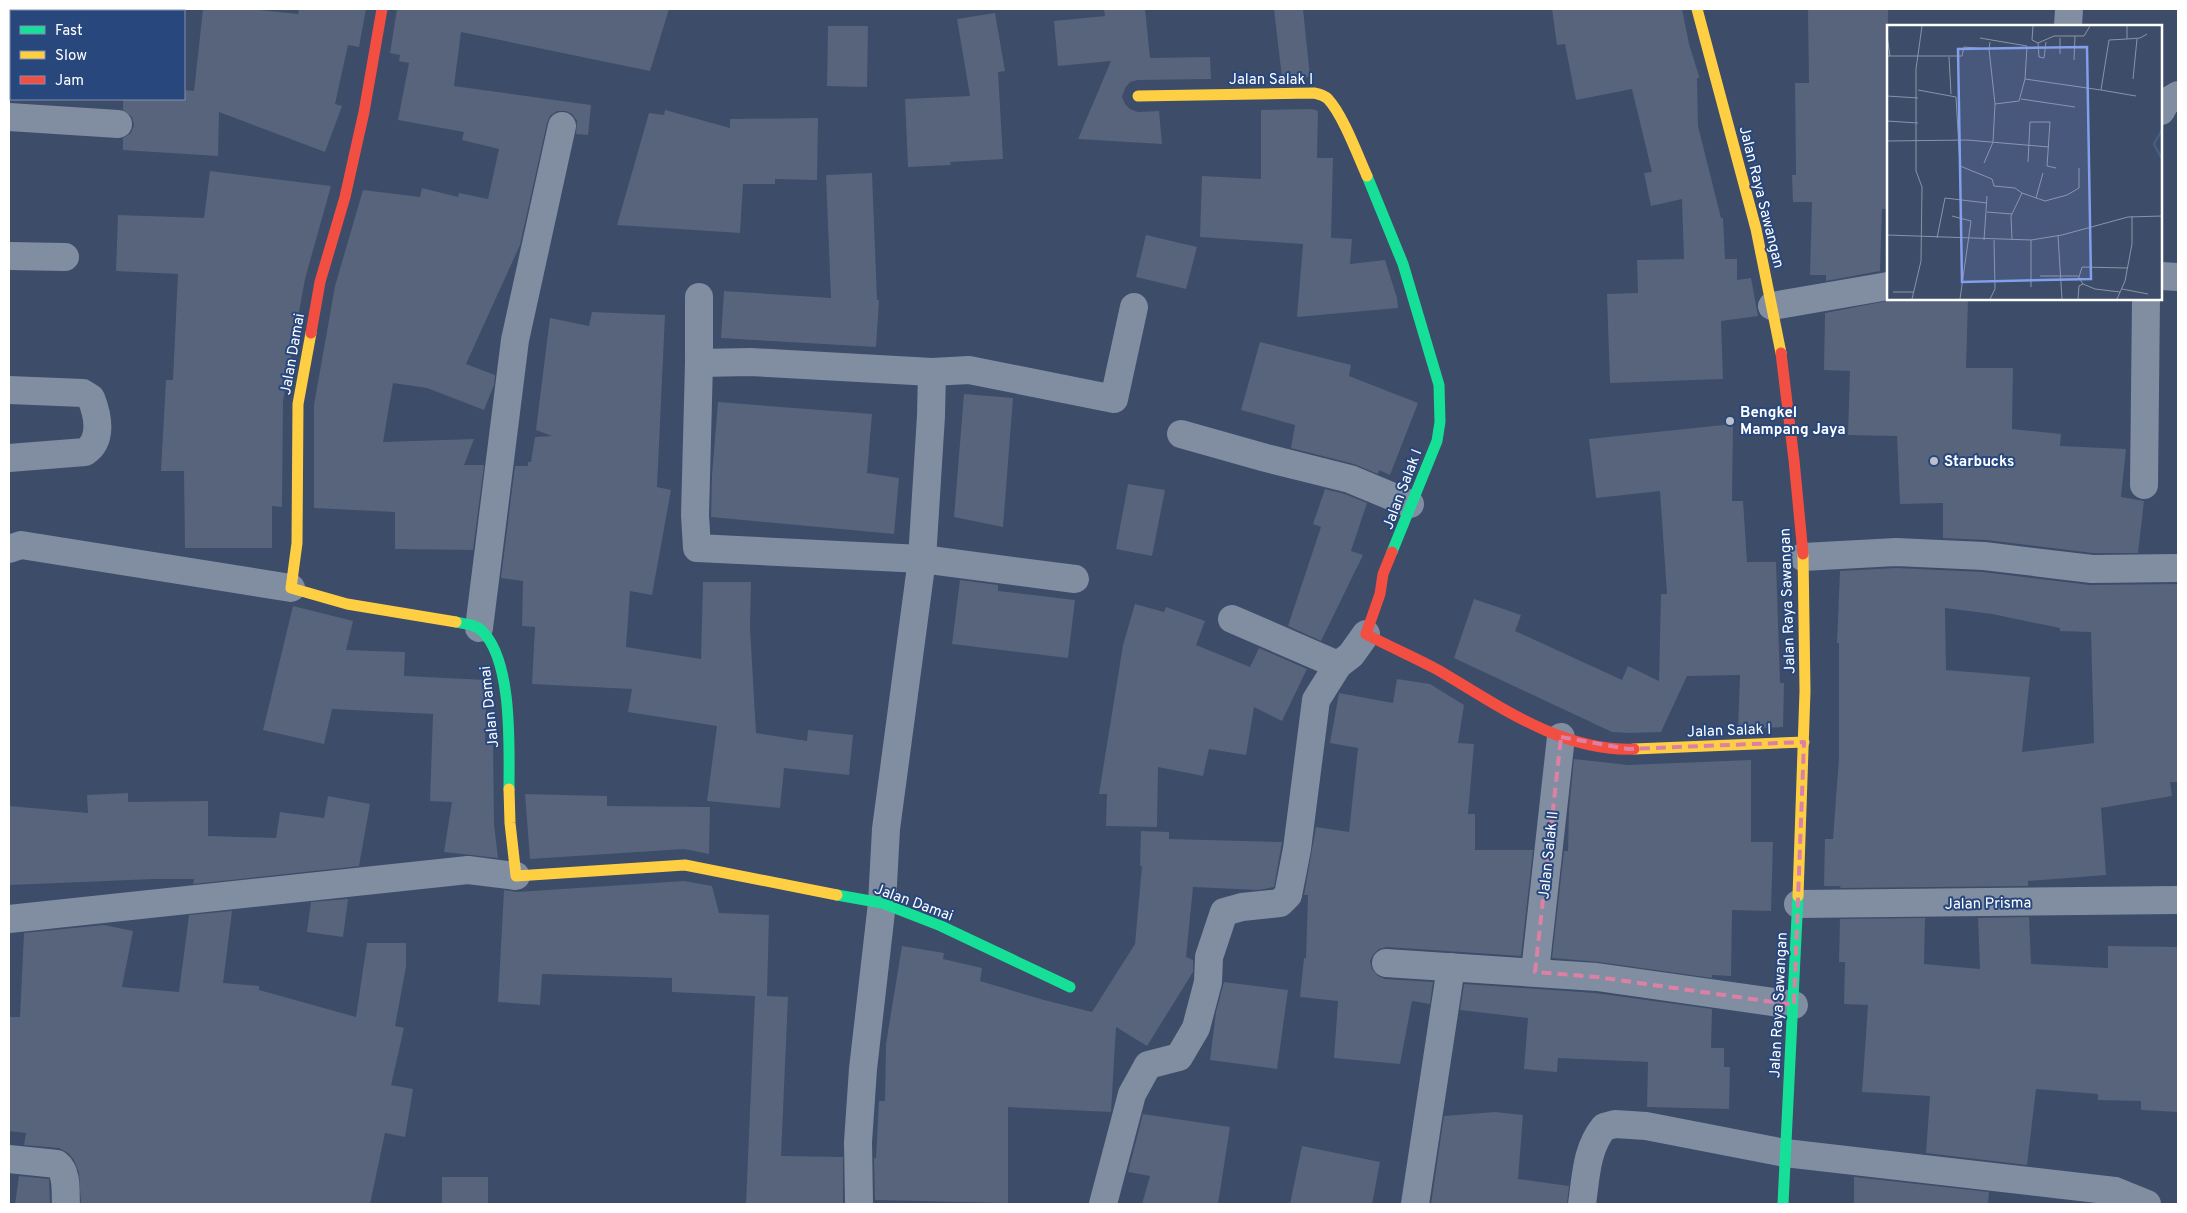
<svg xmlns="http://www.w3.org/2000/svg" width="2187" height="1213" font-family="Overpass,sans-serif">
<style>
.building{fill:#57647b;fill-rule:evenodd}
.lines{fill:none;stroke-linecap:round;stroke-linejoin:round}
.street{stroke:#818da0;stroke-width:28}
.fast{stroke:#16e098;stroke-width:11}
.slow{stroke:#ffcf43;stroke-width:11}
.jam{stroke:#f24e42;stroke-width:11}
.marked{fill:none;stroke:#dd80a5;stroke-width:4;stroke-dasharray:10 6;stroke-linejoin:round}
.poi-dot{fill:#bbc0ca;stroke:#28477d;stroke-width:2}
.labels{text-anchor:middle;stroke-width:4;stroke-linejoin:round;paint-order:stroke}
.street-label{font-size:15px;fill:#fff;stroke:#28477d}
.poi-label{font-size:15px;font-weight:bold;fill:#fff;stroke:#28477d;text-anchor:start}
.inset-river{fill:none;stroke:#475d83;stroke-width:2.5}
.inset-road{fill:none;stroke:#8a94a5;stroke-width:1}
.view{fill:#839eea;fill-opacity:0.15;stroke:#839eea;stroke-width:2.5}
.inset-edge{fill:none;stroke:#fff;stroke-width:2.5}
</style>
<rect width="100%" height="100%" fill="#3c4c69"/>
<g class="building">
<path d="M203,9H250L298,14L299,9H366L359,47L348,45L335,104L342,106L325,152L219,112L218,156L123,150V138L131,133L134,125L132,117L123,110V99H184V90L194,91Z"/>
<path d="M397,9H669L650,71L461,32L454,86L591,105L588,135L576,134L577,121L572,114L566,111H557L550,116L547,123L520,245L466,364L495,375L494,385L484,410L427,388L393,383L383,442L474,439L464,465H484L473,550L395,549V512L314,508V405L335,286L363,190L420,197L422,188L458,197L459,193L488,199L499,149L462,140L464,132L398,120L409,63L399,61L400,55L390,53Z"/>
<path d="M1123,9H1145L1150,58L1210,57L1211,79L1138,80L1130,82L1125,88L1122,97L1125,104L1130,109L1138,112L1159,111L1162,144L1078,139L1111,61L1058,66L1054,21L1105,16L1104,10Z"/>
<path d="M1274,9H1303L1310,77L1282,78Z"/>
<path d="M1552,9H1682L1689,44L1699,76V78H1697L1698,126L1721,218H1723L1725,259H1737V280L1751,278L1758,316L1721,321L1723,379L1610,383L1607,294L1638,293L1637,260L1684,259L1682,199L1651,206L1644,173L1652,172L1632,89L1576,100L1565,44L1557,45Z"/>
<path d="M1808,9H1888L1887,209H1882L1880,271L1826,281V275H1810L1812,202H1793L1792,175H1796L1795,83H1809Z"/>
<path d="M995,13L1005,71L998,72L1003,159L950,162L951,165L908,167L905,99L970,96L957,19Z"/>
<path d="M828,26H868L867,87L827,86Z"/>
<path d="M1312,109L1318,111L1317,158H1333L1331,238L1352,239L1350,264L1385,260L1397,298L1398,308L1297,317L1303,244L1200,237L1202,176L1261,179V110Z"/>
<path d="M665,110L730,128V119L818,118L817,180L775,179V184H743L740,233L617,225L649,113L664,115Z"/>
<path d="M210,171L331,186L305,279L283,401L282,507L272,506V548H185L184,471H161L166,380H173L178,274L116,271L118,215L204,218Z"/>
<path d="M872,173L877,300H879L876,347L721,338L724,291L831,298L826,175Z"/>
<path d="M1146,235L1197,247L1186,289L1136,277Z"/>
<path d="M1897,299H1968L1966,368H2013L2012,429L2061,434L2060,446L2126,449L2121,497L2144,501L2138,553H2093L1986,540L1943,538V503L1900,504L1897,436L1848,435L1850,371L1824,370L1825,313Z"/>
<path d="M592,312L665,315L657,487L671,490L652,595L630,591L626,647L701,659L703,582H751L750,628L756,733L807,741L808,730L853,735L849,775L784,768L780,808L707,801L717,726L628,712L632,689L532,684L535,627L522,626L523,581L501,578L515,466H528V462H531L535,437L552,436L536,430L550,318L589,326Z"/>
<path d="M1260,342L1351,365L1349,376L1418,403L1390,475L1379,470L1378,474L1354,464L1291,448L1295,425L1241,410Z"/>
<path d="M964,394L1013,398L1003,527L954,517Z"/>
<path d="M718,402L872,414L867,473L899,478L894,534L711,517L712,475Z"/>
<path d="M1733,424L1732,501H1743L1747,562H1776L1780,683H1784L1783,727L1738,729L1740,675L1687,676L1661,732L1629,733L1612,732L1454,658L1474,599L1521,615L1515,631L1622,680L1628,666L1659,681L1661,594H1667L1660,491L1596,498L1589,439Z"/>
<path d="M1128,484L1165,490L1152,556L1116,549Z"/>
<path d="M1325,489L1345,494L1367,503L1351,551L1363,555L1321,641L1288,626L1321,527L1313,524Z"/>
<path d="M1896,568L1983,572L2090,585L2178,584V782H2170L2172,796L2101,808L2106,875L2028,881V886L1840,888L1841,886H1824L1825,839H1833L1839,757V643H1837L1840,571ZM1945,608L1992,614L2060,628V631L2091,632L2094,743L2022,752L2030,677L1946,670Z"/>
<path d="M960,580L998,585V591L1075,600L1068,658L952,644Z"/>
<path d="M1135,604L1164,612L1166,607L1205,621L1196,645L1250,667L1259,648L1307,669L1282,721L1254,707L1246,755L1209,749L1203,776L1158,767L1157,827L1106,826L1107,794H1099L1123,645Z"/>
<path d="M293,606L353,621L346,650L405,652L404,676L487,680L485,741H493L494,824L498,858L444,852L452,802L430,801L433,714L332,709L324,744L263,730Z"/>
<path d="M1397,679L1430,684L1464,705L1458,743L1474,744L1468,814H1475V850H1533L1521,956L1387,947L1379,949L1373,955L1370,961L1372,969L1378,976L1385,979L1433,982L1430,1004L1412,1001L1400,1064L1334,1058L1338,1001L1300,997L1304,958H1306L1308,895H1304L1316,827L1349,832L1358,748L1330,743L1339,693L1393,703Z"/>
<path d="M1574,759L1628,765L1751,760V842H1773L1771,911L1732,910L1731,976L1712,975V978L1599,962L1552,958L1564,851H1568L1569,810Z"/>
<path d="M128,793V802L208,801V836L276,838L280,812L324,818L328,796L370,804L359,866L193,884L194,879H154L9,885V806L88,813L87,795Z"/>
<path d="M525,794L607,796V806L710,807L709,854L684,849L530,859Z"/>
<path d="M1141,831L1169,832V839L1282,842L1274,887L1259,890L1193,887L1186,957L1193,960V972L1147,1046L1116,1027L1111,1112L1008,1107V1203L875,1200L874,1158H876L879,1101H885L886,1044L902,946L944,953L943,959L982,968L980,981L1044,1000L1092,1012L1135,944L1142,866H1140Z"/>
<path d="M684,881L712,886L719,913L769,915L767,996L788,997L781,1156L843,1157V1204H746L755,996L672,992V978L542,974L540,1005L498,1002L504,890L517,892Z"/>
<path d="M348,899L343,937L307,932L311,902Z"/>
<path d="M232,911L223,983L259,986V990L356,1017L367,943H406V967L395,1026L404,1028L391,1085L413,1089L405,1137L385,1133L370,1204H81L79,1173L74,1160L68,1153L59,1148L24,1145L26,1133L9,1131V1017H20L24,933L104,925L133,931L122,987L179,992L189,915Z"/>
<path d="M2029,917L2031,964L2108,968V946L2178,947V1112L2141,1110V1101L2098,1100V1094L2036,1089L2027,1165L1926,1153L1930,1096L1862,1092L1868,1005L1844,1004L1845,962H1839L1840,919L1925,918L1924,964L1980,969L1978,918Z"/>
<path d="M1224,982L1288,990L1277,1069L1210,1060L1216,1012Z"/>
<path d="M1464,984L1595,993L1712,1009L1711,1048H1724V1067H1730L1729,1109L1647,1107L1648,1062L1558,1058L1557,1072L1524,1069L1528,1018L1460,1010Z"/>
<path d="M1495,1112L1523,1115L1518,1179L1569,1186L1567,1204H1431L1444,1116Z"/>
<path d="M1143,1114L1230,1127L1218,1204H1142L1150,1176L1128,1172Z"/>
<path d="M1302,1146L1380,1162L1372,1204H1290Z"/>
<path d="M19,1176L49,1179L50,1204H15Z"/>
<rect x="442" y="1177" width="46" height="27"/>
<path d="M1854,1177L1989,1192L1988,1204H1854Z"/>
</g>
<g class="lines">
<g class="street">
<path d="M2068,26L2069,9"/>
<path d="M2161,111L2166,102L2178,95"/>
<path d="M9,117L118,124"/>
<path d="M9,256L65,257"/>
<path d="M2161,276L2178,277"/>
<path d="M1772,306L1888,286"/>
<path d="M699,363V297"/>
<path d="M9,390L83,393L91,398C98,416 103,440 85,452L9,458"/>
<path d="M1181,434L1266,458L1350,479L1410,504"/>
<path d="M2144,485L2146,299"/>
<path d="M9,549L21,545L291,588"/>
<path d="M1803,557L1896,552L1984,556L2092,569L2178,568"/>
<path d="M1075,579L922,559L697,548L695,515L699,363L751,362L932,372L969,370L1114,399L1134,307"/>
<path d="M1232,619L1338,665"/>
<path d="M479,628L515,340L562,126"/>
<path d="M1798,904L2178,900"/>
<path d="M9,919L468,870L516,876"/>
<path d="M1386,963L1597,977L1794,1005"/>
<path d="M1535,972L1561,737"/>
<path d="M9,1159L57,1164C68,1173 65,1191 66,1204"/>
<path d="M859,1204L858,1142L863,1069L882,903L886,829L922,559L931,416L932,372"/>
<path d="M1103,1204L1132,1094L1148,1065L1179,1057L1196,1028L1208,982L1209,957L1224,912L1242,907L1280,903L1288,895L1297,849L1316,700L1338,665L1351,655L1366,634"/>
<path d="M1415,1204L1451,967"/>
<path d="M1582,1204C1586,1177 1586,1149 1604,1127L1615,1124L1646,1126L1785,1153L2115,1191L2147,1204"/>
</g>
<g class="fast">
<path d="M1367,176L1403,264L1439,385L1440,422L1437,441L1392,552"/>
<path d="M456,622C464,624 475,624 481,630C513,659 509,747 509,789"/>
<path d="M837,895L882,903L941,926L1070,987"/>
<path d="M1783,1204L1798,896"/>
</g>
<g class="slow">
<path d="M1697,9L1756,229L1781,353"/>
<path d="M1138,96L1314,93C1319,94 1324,95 1328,99C1343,115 1358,156 1367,176"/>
<path d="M311,333L298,404L297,543L291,588L347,604L456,622"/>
<path d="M1634,749L1804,742"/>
<path d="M509,789L510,823L516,876L685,865L837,895"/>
<path d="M1798,896L1805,691L1803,554"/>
</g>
<g class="jam">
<path d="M311,333L320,282L345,197L364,112L382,9"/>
<path d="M1781,353L1794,460L1803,554"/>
<path d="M1392,552L1383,574L1380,594L1366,634C1390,647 1414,657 1438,670C1498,705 1561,752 1634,749"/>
</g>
</g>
<path class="marked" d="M1561,737L1628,749L1804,742L1794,1005L1597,977L1535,972Z"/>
<g class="poi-dot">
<circle cx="1730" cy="421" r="5"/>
<circle cx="1934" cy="461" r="5"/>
</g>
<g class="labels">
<g class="street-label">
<text x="1271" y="84">Jalan Salak I</text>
<text transform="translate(1762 197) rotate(76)" y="5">Jalan Raya Sawangan</text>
<text transform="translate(292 354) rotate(-80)" y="5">Jalan Damai</text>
<text transform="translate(1402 489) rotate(-69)" y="5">Jalan Salak I</text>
<text transform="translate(1787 601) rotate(-92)" y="5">Jalan Raya Sawangan</text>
<text transform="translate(489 707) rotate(-96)" y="5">Jalan Damai</text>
<text transform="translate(1729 730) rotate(-2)" y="5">Jalan Salak I</text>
<text transform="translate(1548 855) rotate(-84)" y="5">Jalan Salak II</text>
<text transform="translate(914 902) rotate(20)" y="5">Jalan Damai</text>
<text transform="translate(1988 903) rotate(-1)" y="5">Jalan Prisma</text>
<text transform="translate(1778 1005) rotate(-87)" y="5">Jalan Raya Sawangan</text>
</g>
<g class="poi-label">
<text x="1740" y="417">Bengkel<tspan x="1740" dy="17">Mampang Jaya</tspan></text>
<text x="1944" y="466">Starbucks</text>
</g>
</g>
<g transform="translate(1887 25)">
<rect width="275" height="275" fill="#3c4c69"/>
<path class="inset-river" d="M275,105L267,119L275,134"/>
<path class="inset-road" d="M146,1L145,15L151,18L167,11H197L203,1M0,11L3,31M93,13L140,21L138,54M240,14L253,13L260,9M151,18L152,32L157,33L159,17M102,24L108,79M173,29V13M0,31H75L77,22L102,24L103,17M62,32L64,69M187,35L188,11M246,54L250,14M31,65L69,72L73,141L105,154L107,161L128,163L135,168M214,65L249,71M0,71L31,73M134,74L188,82M0,96L31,98M0,116L80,115L162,122M141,137L143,97H163L160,141L169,143M97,138L106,117L108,79L132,76L138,54L214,65L222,15L240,14V1M149,173L156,148M100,187L125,189M65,191L84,196L73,274M0,210L144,215L175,210L241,192L275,191M171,211L175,274M50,213L58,173L100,178M97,215L100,171M125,215L124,191L135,168L158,176L180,170L192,163V143M153,251H191L196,259L208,264L233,267M192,252L195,242L240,243M144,262V215M235,264L261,269M6,267H27M25,274L34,236L35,162L29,146V44L35,1M103,274L108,264L107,215M191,274L192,261L196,259M230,274L238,256L245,219V191"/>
<path class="view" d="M200,22L204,254L75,257L71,24Z"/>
<rect width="275" height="275" class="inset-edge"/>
</g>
<rect width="2187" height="1213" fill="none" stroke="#ffffff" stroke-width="20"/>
<rect x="10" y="10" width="175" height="90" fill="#28477d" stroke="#7e91b1"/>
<rect x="20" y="26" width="25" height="8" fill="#16e098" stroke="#7e91b1"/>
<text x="55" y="35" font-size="15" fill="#ffffff">Fast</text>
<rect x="20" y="51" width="25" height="8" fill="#ffcf43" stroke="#7e91b1"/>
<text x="55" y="60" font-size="15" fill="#ffffff">Slow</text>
<rect x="20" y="76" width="25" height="8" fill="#f24e42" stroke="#7e91b1"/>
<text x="55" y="85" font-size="15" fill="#ffffff">Jam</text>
</svg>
